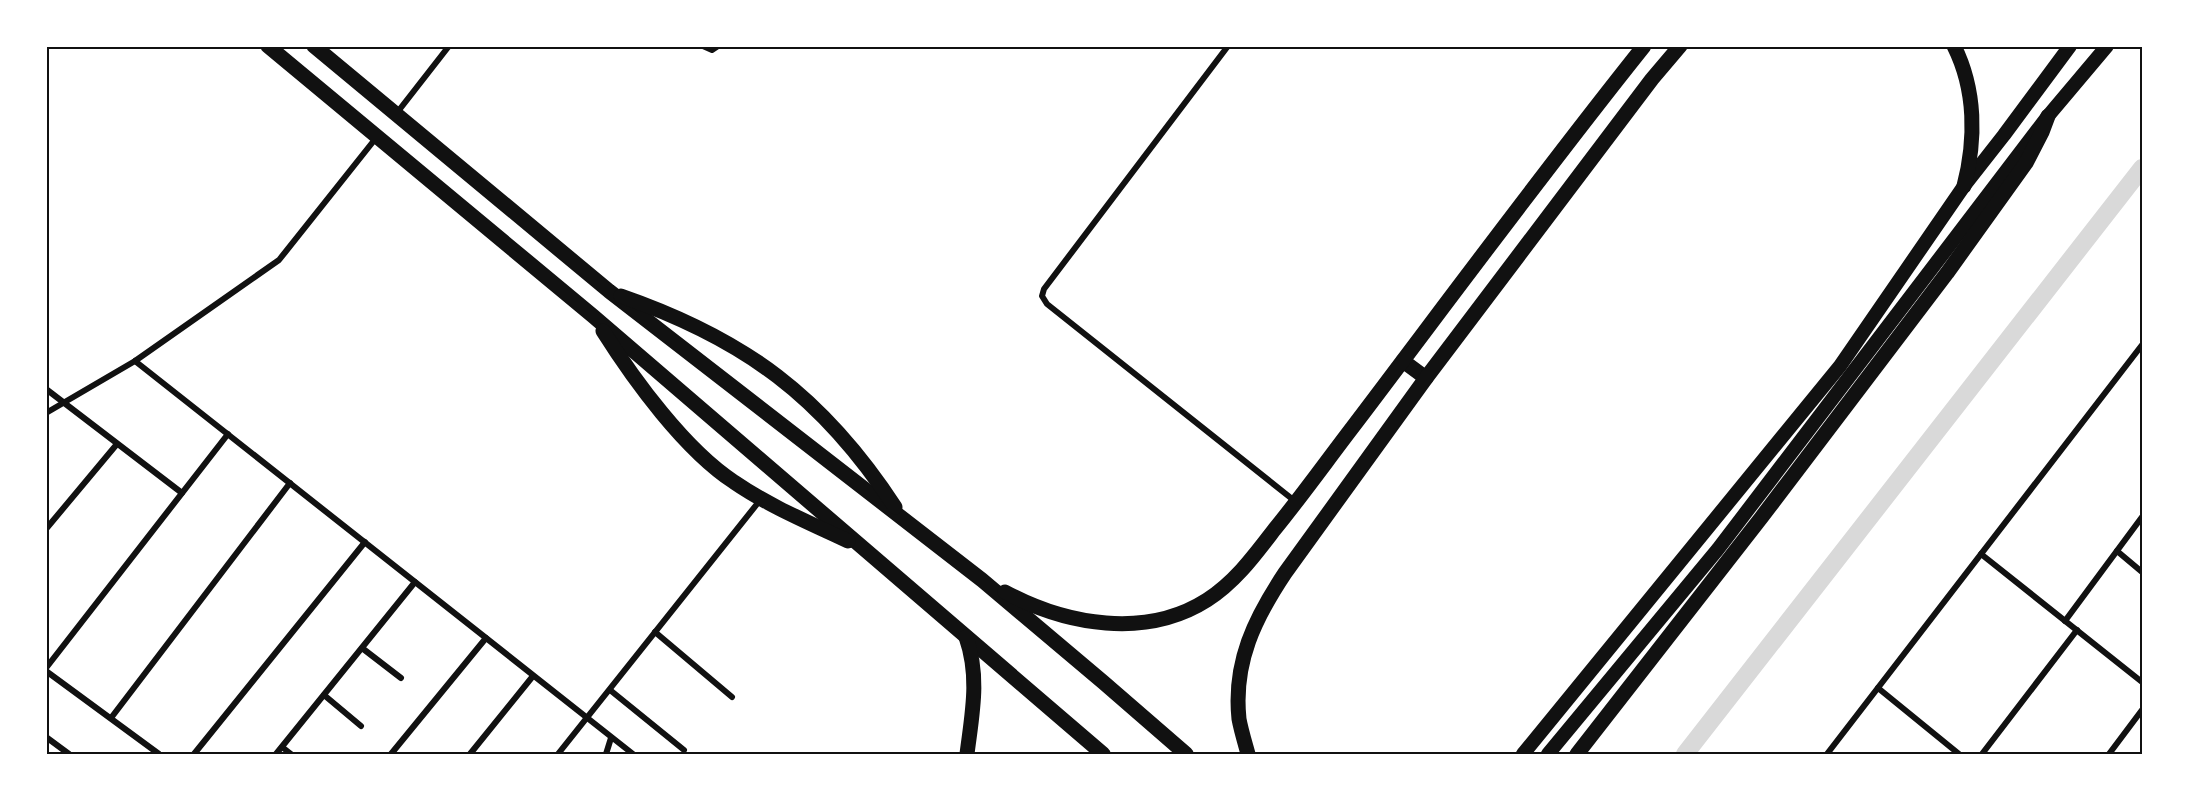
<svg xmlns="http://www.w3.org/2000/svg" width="2189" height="801" font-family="'PT Sans',sans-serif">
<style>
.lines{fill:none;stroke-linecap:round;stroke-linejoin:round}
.canal{stroke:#d9d9d9;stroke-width:18}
.minor{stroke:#111;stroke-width:6}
.primary{stroke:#111;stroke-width:14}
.trunk{stroke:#111;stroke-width:15}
.neatline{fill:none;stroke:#111;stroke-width:2}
</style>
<rect width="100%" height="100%" fill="#fff"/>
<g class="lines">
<path class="canal" d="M1685,754L2142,168"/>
<g class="minor">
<path d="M703,46L712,50L718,46"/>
<path d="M1228,46L1044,289L1042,296L1047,304L1296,502"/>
<path d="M396,114L449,46"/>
<path d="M135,361L633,754"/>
<path d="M46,389L182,493"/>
<path d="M46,413L135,361L279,260L376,138"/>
<path d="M46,529L117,444"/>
<path d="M2117,551L2142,572"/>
<path d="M1981,554L2142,682"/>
<path d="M2065,621L2142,517"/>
<path d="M655,632L732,697"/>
<path d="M362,648L401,678"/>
<path d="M46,668L228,434"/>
<path d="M46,671L159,754"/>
<path d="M1878,688L1959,754"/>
<path d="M610,690L684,750"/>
<path d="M324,695L361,726"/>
<path d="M111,718L290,483"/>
<path d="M46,737L69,754"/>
<path d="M282,747L291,754"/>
<path d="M194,754L365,542"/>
<path d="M276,754L415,582"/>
<path d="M391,754L486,638"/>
<path d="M470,754L533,676"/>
<path d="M558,754L761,499"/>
<path d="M606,754L611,738"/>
<path d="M1827,754L2142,345"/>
<path d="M1982,754L2077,630"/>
<path d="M2109,754L2142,710"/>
</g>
<g class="primary">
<path d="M1523,754L1840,366L1964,186L2004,135L2070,46"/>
<path d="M1548,754L1718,549L2048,116L2107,46"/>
</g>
<g class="trunk">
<path d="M268,46L593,316L1103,754"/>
<path d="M314,46L609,291L982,580L1103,682L1186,754"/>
<path d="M1954,46C1976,90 1976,140 1964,186"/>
<path d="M621,296C745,339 823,397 895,507"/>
<path d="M603,331C634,380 685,450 734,482C769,506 810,523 848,541"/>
<path d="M1403,361L1426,378"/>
<path d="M1005,592C1066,625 1146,639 1207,600C1235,582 1254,556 1274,530C1301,497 1326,462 1352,428C1449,300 1544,171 1644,46"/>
<path d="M966,637C980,677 972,714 967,754"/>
<path d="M1248,754C1245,743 1241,730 1239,719C1233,662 1255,618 1285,573L1426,378L1652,79L1680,46"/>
<path d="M1577,754L1761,518L1947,273L2026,163L2042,132L2048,116"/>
</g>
</g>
<rect width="2189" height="801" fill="none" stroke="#ffffff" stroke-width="96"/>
<rect x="48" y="48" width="2093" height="705" class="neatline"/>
</svg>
